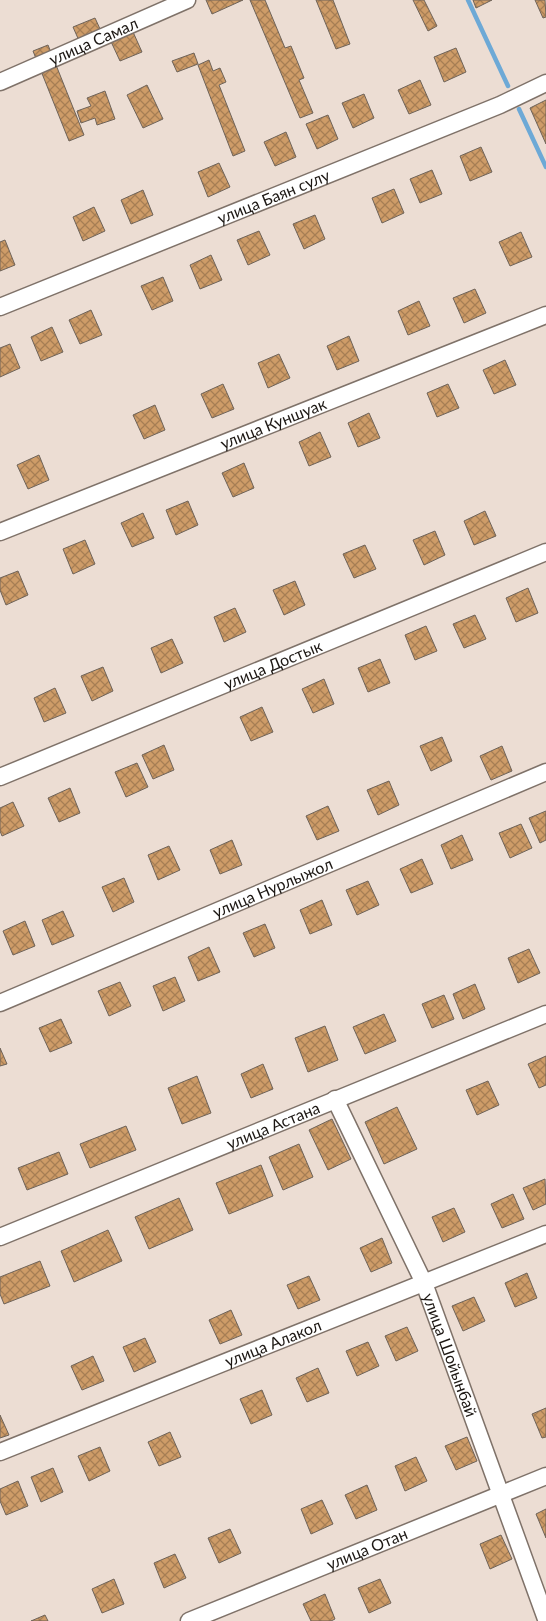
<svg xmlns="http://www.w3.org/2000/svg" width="546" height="1621" font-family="Lato,sans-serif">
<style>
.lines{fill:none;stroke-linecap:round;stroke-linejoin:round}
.stream{stroke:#6da9d6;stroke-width:4.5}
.building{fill:url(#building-cross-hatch);stroke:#6e6359}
.minor-casing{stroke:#7f7269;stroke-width:19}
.minor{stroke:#fff;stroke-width:16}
.labels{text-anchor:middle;stroke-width:4.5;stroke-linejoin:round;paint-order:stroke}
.street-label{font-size:16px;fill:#1c1713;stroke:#fff}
</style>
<defs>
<pattern id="building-cross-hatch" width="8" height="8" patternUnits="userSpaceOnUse" patternTransform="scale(1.25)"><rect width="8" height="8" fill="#ce9c68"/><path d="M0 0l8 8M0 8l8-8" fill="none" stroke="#a67e54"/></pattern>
</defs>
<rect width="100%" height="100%" fill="#ecddd3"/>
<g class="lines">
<g class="stream">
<path d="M468,0L508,86"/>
<path d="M519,109L546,167"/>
</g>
</g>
<g class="building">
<path d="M206,0H243L212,14Z"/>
<path d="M250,0H265L285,48L291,46L304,78L299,80L313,113L300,118Z"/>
<path d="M316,0H333L350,44L336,49Z"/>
<path d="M413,0H424L437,26L428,31Z"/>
<path d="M473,0H492L476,8Z"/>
<path d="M535,0H545L546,17L543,18Z"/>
<path d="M95,18L106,42L84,52L73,27Z"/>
<path d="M129,23L142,52L120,61L107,33Z"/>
<path d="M48,45L84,135L69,141L33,51Z"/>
<path d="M456,48L466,72L444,82L434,57Z"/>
<path d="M194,53L198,64L177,72L172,61Z"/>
<path d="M209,60L213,71L220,68L226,82L219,85L245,151L233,156L198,65Z"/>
<path d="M420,80L431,105L409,114L398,90Z"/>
<path d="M147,85L163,119L143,128L127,95Z"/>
<path d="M105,91L115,119L97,125L95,118L81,123L77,111L91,106L87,98Z"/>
<path d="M364,94L374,118L353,128L342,103Z"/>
<path d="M546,100V144L530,108Z"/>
<path d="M328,115L338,139L317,149L306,124Z"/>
<path d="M286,132L296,157L275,166L264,142Z"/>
<path d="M481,147L492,172L470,181L460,156Z"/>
<path d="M219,163L230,187L208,197L198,172Z"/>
<path d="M432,170L442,194L420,203L410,179Z"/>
<path d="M394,189L404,213L382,223L372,198Z"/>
<path d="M143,190L153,215L131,224L121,200Z"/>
<path d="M94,207L105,231L83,241L73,217Z"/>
<path d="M315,215L325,239L304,249L293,224Z"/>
<path d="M259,231L270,255L248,265L237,240Z"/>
<path d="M521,232L532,257L510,266L499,242Z"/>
<path d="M5,240L15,265L0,271V242Z"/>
<path d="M211,255L222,280L200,289L190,265Z"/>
<path d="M163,277L173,301L152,310L141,286Z"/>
<path d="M475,289L486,313L464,323L453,298Z"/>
<path d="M419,301L430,326L408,335L398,311Z"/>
<path d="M91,310L102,335L80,344L69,320Z"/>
<path d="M52,327L63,352L41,361L31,337Z"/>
<path d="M349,336L359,361L337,370L327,346Z"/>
<path d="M10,344L20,368L0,377V348Z"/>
<path d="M279,354L290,378L268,388L258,363Z"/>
<path d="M505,360L516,385L494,394L483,370Z"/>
<path d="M223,384L234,409L212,418L201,394Z"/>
<path d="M448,384L459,408L437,417L427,393Z"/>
<path d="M155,405L165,430L144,439L133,415Z"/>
<path d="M369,413L380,438L358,447L348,423Z"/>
<path d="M320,432L331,457L309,466L299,442Z"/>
<path d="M39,455L49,480L28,489L17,465Z"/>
<path d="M244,463L254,488L233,497L222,473Z"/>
<path d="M188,501L198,525L176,535L166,510Z"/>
<path d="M485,511L496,536L474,545L464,521Z"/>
<path d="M143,513L154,538L132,547L121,523Z"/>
<path d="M435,531L445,555L424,565L413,540Z"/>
<path d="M85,540L95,564L73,574L63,549Z"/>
<path d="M365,545L376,569L354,578L343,554Z"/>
<path d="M18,571L28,595L6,605L0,590V578Z"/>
<path d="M295,581L305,605L284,615L273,590Z"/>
<path d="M528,588L538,613L516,622L506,598Z"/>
<path d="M235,608L246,632L224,642L214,617Z"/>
<path d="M475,615L486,639L464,648L453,624Z"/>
<path d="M426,626L437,651L415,660L405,635Z"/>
<path d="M172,639L183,663L161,673L151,648Z"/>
<path d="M380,659L390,683L368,692L358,668Z"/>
<path d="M103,667L113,691L92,701L81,676Z"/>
<path d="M324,679L334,704L313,713L302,689Z"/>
<path d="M55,688L66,713L44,722L34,698Z"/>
<path d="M262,707L273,732L251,741L240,717Z"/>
<path d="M442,737L452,761L431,771L420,746Z"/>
<path d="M164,745L174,770L153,779L142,755Z"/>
<path d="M502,746L512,771L491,780L480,756Z"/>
<path d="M137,763L148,787L126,797L115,772Z"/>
<path d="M389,781L399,805L378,815L367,790Z"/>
<path d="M70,788L80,813L59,822L48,798Z"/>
<path d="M13,802L24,826L2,836L0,831V808Z"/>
<path d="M328,806L339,831L317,840L306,816Z"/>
<path d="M546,811V840L540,843L529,818Z"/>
<path d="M521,824L532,848L510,858L499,833Z"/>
<path d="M462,835L473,860L451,869L441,845Z"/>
<path d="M232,840L242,865L220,874L210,850Z"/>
<path d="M169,846L180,870L158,880L148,855Z"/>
<path d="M422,859L433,884L411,893L400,869Z"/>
<path d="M124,878L134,902L113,912L102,887Z"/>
<path d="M368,881L379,905L357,915L346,890Z"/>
<path d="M322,900L332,925L310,934L300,910Z"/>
<path d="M63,911L74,936L52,945L42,920Z"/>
<path d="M25,921L35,946L13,955L3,931Z"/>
<path d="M265,924L275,948L254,957L243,933Z"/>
<path d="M209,947L220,972L198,981L188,957Z"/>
<path d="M529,949L540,973L518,983L508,958Z"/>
<path d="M175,977L185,1001L163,1011L153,986Z"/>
<path d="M120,982L131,1006L109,1016L98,991Z"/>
<path d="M475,984L485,1009L463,1019L453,994Z"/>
<path d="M444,995L454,1019L432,1028L422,1004Z"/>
<path d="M384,1014L396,1041L365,1054L353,1027Z"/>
<path d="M61,1019L72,1043L50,1052L39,1028Z"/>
<path d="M325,1026L338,1060L308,1072L295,1038Z"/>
<path d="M0,1048L7,1064L0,1066Z"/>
<path d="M546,1056V1085L539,1088L528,1064Z"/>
<path d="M263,1064L273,1089L251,1098L241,1074Z"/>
<path d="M197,1076L211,1113L182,1124L168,1088Z"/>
<path d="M488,1081L499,1105L477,1115L466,1090Z"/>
<path d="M397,1107L417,1149L384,1164L365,1122Z"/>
<path d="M332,1119L351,1159L328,1170L309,1130Z"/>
<path d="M126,1126L136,1150L90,1168L80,1144Z"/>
<path d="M299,1144L313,1177L283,1190L269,1157Z"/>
<path d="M59,1152L68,1174L27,1190L18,1168Z"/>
<path d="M261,1165L273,1196L229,1214L216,1183Z"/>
<path d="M545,1179L546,1204L533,1210L523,1188Z"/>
<path d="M513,1194L524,1219L502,1228L491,1204Z"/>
<path d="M179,1198L193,1230L149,1249L135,1217Z"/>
<path d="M454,1208L465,1232L443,1242L432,1217Z"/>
<path d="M108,1230L122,1261L74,1282L61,1251Z"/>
<path d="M382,1238L392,1263L371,1272L360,1248Z"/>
<path d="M40,1261L50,1286L4,1304L0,1294V1277Z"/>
<path d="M527,1273L537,1298L515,1307L505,1283Z"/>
<path d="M309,1276L320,1300L298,1309L287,1285Z"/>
<path d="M474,1297L485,1321L463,1331L452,1306Z"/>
<path d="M231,1310L242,1335L220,1344L209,1320Z"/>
<path d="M407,1327L418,1351L396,1361L385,1336Z"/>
<path d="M145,1338L156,1362L134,1372L123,1347Z"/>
<path d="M368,1342L379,1366L357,1376L346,1351Z"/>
<path d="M93,1356L104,1381L82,1390L71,1366Z"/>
<path d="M318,1368L329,1393L307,1402L296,1378Z"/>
<path d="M262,1390L272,1415L251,1424L240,1399Z"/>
<path d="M546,1408V1437L542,1438L532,1414Z"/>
<path d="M0,1415L9,1435L0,1438Z"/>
<path d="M170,1432L181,1457L159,1466L148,1442Z"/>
<path d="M467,1437L477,1461L456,1470L445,1446Z"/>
<path d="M100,1447L110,1471L89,1481L78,1456Z"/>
<path d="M416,1457L427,1481L405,1491L395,1466Z"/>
<path d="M53,1468L63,1492L41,1502L31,1477Z"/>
<path d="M18,1481L28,1506L6,1515L0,1501V1489Z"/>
<path d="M367,1485L377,1510L356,1519L345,1495Z"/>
<path d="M322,1500L333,1524L311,1534L301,1509Z"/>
<path d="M546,1509V1538L536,1514Z"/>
<path d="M230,1529L241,1553L219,1563L208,1538Z"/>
<path d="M501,1535L512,1559L490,1569L480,1544Z"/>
<path d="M175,1554L186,1578L164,1588L154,1563Z"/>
<path d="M114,1579L124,1604L102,1613L92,1589Z"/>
<path d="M380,1579L391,1603L369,1613L358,1588Z"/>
<path d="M325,1594L335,1619L331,1621H311L303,1604Z"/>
<path d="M45,1615L48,1621H31Z"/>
</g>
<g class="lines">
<defs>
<g id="minor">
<path id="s1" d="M0,82L187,0"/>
<path id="s2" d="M0,307L500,105L546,83"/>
<path id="s3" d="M0,532L546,315"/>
<path id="s4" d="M0,777L546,552"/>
<path id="s5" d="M0,1003L546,772"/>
<path id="s6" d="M335,1099L424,1283L546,1619"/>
<path id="s7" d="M0,1237L546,1014"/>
<path id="s8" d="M0,1452L546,1234"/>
<path id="s9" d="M189,1621L546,1476"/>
</g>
</defs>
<use href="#minor" class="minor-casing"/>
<use href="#minor" class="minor"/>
</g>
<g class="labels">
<g class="street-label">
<text dy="6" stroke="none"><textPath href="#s1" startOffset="102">улица Самал</textPath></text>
<text dy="6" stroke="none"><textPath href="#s2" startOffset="295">улица Баян сулу</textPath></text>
<text dy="6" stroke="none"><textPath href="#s3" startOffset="294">улица Куншуак</textPath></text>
<text dy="6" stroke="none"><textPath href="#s4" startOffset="295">улица Достык</textPath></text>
<text dy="6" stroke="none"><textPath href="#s5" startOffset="296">улица Нурлыжол</textPath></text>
<text dy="6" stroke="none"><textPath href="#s7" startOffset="295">улица Астана</textPath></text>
<text dy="6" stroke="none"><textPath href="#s8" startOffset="294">улица Алакол</textPath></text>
<text dy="6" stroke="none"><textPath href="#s6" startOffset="281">улица Шойынбай</textPath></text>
<text dy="6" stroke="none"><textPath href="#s9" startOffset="192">улица Отан</textPath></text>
</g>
</g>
</svg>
